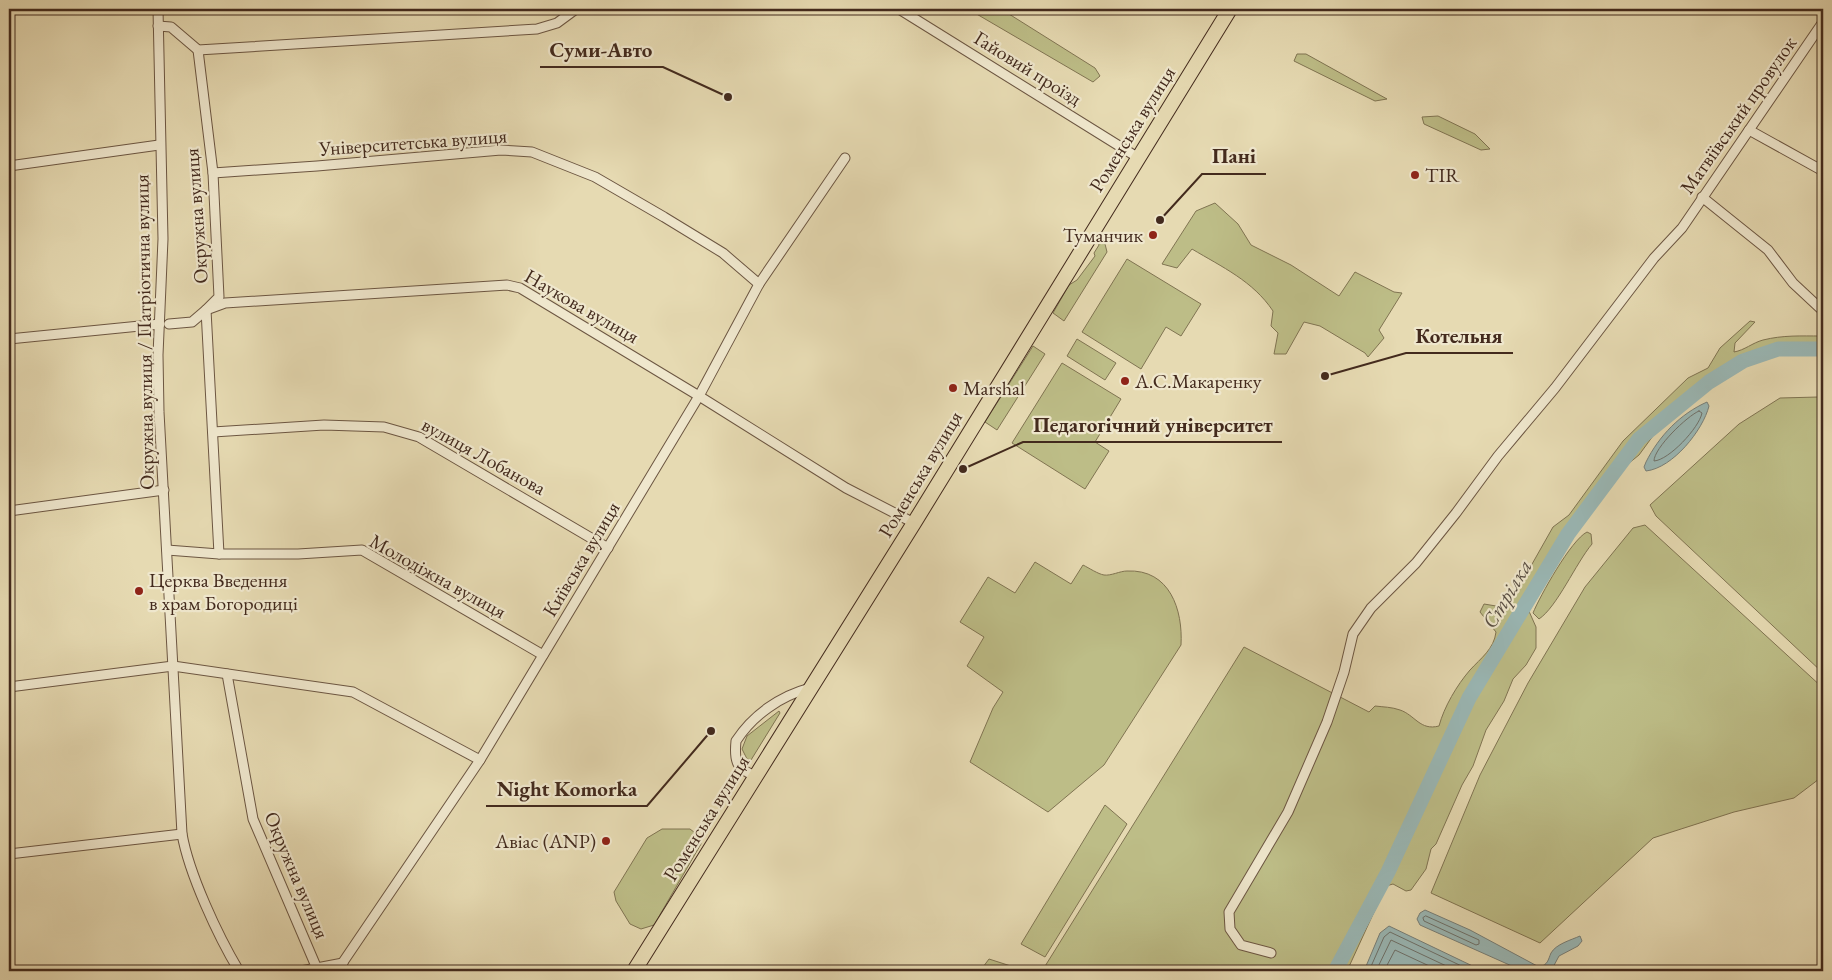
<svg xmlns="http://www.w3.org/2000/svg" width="1832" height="980" font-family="'EB Garamond',serif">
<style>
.green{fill:#bdbd87;stroke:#807452}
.water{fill:#9ab8b6;stroke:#777f79}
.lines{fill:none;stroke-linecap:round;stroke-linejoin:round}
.shore{stroke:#6e716a;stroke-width:1}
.river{stroke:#9ab8b6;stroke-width:15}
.street-casing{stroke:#6c5642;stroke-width:11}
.primary-casing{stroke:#432a1d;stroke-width:16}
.street{stroke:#efe7cd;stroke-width:9}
.primary{stroke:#e6dab2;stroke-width:14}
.poi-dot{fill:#8f2418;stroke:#efe7cd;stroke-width:2}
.labels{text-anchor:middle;stroke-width:4.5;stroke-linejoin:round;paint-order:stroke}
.street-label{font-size:20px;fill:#432a1d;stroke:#efe7cd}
.poi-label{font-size:20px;fill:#432a1d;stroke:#efe7cd;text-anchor:start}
.water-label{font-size:21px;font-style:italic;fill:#594e43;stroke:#efe7cd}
.leader{fill:none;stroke:#432a1d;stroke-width:2}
.callout-dot{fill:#432a1d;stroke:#efe7cd;stroke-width:2}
.callout-label{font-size:21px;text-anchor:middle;font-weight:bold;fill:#432a1d;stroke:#efe7cd;stroke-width:4.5;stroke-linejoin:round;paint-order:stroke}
</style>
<rect width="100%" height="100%" fill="#e6dab2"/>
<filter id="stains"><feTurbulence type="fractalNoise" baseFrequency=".004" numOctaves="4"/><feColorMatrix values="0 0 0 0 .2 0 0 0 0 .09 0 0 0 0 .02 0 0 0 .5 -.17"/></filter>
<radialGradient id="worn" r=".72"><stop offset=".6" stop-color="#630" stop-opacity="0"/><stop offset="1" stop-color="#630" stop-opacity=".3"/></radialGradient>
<g class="green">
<path d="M968,9H1001L1095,68L1100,76L1093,82Z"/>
<path d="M1297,54H1306L1387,99L1375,101L1294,61Z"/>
<path d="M1438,116L1475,134L1490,149L1481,150L1424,124L1422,117Z"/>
<path d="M1215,203L1238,224L1251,245L1291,265L1339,296L1355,272L1394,292L1402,293L1379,330L1384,338L1368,357L1365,353L1320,326L1304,322L1286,354H1274L1278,333L1271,326L1273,311C1253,281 1222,267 1192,249L1177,268L1162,264L1196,211Z"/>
<path d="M1098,242L1105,244L1107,252L1064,321L1053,313L1069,285L1077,280L1095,256L1094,253L1099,245Z"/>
<path d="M1127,259L1201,304L1181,336L1166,327L1141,369L1082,332Z"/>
<path d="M1750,321L1755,322L1735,343L1734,352C1745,350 1752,343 1763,340C1783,335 1801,336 1821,336L1823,347L1811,344H1790L1769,350L1702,390L1658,429L1639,455L1618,472L1609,486L1574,526L1566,540L1558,547L1555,565L1528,609L1536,627V648L1526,665L1513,679L1504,701L1486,730L1473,766L1462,785L1436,844L1431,849L1426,869L1411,890L1406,891L1393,884L1386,886L1347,971H1042L1244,647L1369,712L1375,706C1383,707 1392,707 1400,710C1415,715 1420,731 1439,726C1444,707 1457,685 1470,670C1481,658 1494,649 1496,632L1480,612L1484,604L1502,607L1510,603L1553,527L1569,515L1623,441L1688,378L1708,368L1720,348Z"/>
<path d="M1077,339L1116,363L1105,380L1067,356Z"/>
<path d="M1033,346L1045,354L997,430L985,422Z"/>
<path d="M1062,363L1121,399L1095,442L1109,451L1085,489L1012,443Z"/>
<path d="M1818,397L1823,399V673L1656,516L1650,505L1739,424L1780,398Z"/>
<path d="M1645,525L1823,688V776L1794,798L1734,812L1653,838L1540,943L1431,893L1480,775L1528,683L1585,587L1633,528Z"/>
<path d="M1587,532L1591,534L1592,544C1576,563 1557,607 1539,619L1533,613C1540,596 1571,540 1587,532Z"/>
<path d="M1035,562L1071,584L1083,565C1089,568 1098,574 1104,575C1111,576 1120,571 1127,571C1170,569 1183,610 1181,645L1104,765L1048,812L970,762L993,708L1003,692L967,666L984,637L960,622L988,577L1015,593Z"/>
<path d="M779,711L780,713L751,760L747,759L742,749L747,736Z"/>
<path d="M1105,805L1127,824L1045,957L1021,944Z"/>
<path d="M662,829H690L699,836L701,844L654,925L641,929L630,924L616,901L614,892L647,838Z"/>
<path d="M989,959L1017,968L1019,971H980Z"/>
</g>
<g class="water">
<path d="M1707,402L1709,406C1703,430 1673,468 1646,471L1644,467L1646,462C1659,436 1680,414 1707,402Z"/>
<path d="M1425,910L1470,930L1539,967C1548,965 1548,960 1551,953C1556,944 1571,940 1580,936L1582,941L1578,946L1559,956L1551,971H1523L1420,925L1417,919L1420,913Z"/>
<path d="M1389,926L1483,971H1364L1380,933Z"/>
</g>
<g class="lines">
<g class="shore">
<path d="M1699,411L1702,413C1699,428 1669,460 1654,461C1654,448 1687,416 1699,411Z"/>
<path d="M1426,916L1479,940V944L1476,945L1424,921L1423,918Z"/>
<path d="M1369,971L1384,937L1390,932L1472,971"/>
<path d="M1376,971L1391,940L1457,971"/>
<path d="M1384,971L1395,950L1440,971"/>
</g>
<path class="river" d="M1335,971L1388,872L1469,698L1568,534L1639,439L1709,382L1743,361L1778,349H1823"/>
<defs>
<g id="street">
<path d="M158,9L163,239L158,355L159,412L182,834C189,874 218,936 239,971"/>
<path d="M899,9L1137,157"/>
<path d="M158,26L171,27L198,50L537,29L557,23L576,9"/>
<path d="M198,50L213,173L219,297L206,310L219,554"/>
<path d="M1749,130L1823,171"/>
<path d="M9,166L159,145"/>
<path d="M213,173L317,166L501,150L532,152L595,177L664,217L723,253L759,284"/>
<path d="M1702,197L1768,250L1793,283L1823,311"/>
<path d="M169,324L192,322L206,310L225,303L507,285L520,288L699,396L846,488L914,523"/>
<path d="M9,339L160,324"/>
<path d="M213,432L324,425L384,427L419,437L608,548"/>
<path d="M9,511L164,490"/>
<path d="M167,550L219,554H298L362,550L543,655"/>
<path d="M227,674L253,819L318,971"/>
<path d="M9,687L173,666L353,692L480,760"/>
<path d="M756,776C736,769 734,761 736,741C753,715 780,696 810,688"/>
<path d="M9,854L182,834"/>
<path d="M1271,953L1241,945L1230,929L1229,912L1288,812L1327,722L1344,672L1353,634L1371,608L1416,563L1456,513L1498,456L1555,388L1654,258L1682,228L1823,22"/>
<path d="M301,971L343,963"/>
<path d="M337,971L480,760L699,396L759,284L845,158"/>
</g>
<path id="primary" d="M634,971L914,523L1230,9"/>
</defs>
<use href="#street" class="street-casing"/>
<use href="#primary" class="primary-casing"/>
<use href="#street" class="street"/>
<use href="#primary" class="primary"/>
</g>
<g class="poi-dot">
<circle cx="1415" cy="175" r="5"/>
<circle cx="1153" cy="235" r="5"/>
<circle cx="1125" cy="381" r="5"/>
<circle cx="953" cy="388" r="5"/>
<circle cx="139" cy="591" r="5"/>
<circle cx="606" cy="841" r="5"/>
</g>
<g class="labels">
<g class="street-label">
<text transform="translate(1028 68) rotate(32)" y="7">Гайовий проїзд</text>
<text transform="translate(1738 115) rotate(-55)" y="7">Матвіївський провулок</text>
<text transform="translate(1132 129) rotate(-58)" y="7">Роменська вулиця</text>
<text transform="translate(413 142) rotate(-4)" y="7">Університетська вулиця</text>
<text transform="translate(196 216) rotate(-94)" y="7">Окружна вулиця</text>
<text transform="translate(582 306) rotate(30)" y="7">Наукова вулиця</text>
<text transform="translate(144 332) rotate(-91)" y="7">Окружна вулиця / Патріотична вулиця</text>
<text transform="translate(484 456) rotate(29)" y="7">вулиця Лобанова</text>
<text transform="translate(920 474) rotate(-59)" y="7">Роменська вулиця</text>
<text transform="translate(581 559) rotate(-59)" y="7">Київська вулиця</text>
<text transform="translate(438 576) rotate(29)" y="7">Молодіжна вулиця</text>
<text transform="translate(706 818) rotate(-58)" y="7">Роменська вулиця</text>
<text transform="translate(297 875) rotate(67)" y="7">Окружна вулиця</text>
</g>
<g class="poi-label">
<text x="1425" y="182">TIR</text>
<text x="1143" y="242" text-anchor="end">Туманчик</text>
<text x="1135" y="388">А.С.Макаренку</text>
<text x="963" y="395">Marshal</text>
<text x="149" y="587">Церква Введення<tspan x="149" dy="23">в храм Богородиці</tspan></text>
<text x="596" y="848" text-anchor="end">Авіас (ANP)</text>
</g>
<g class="water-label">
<text transform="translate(1507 594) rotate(-59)" y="7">Стрілка</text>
</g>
</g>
<path class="leader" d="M728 97L663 67H540M1160 220L1202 174H1266M1325 376L1406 353H1513M963 469L1023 442H1282M711 731L647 806H486"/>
<g class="callout-dot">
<circle cx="728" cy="97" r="5"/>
<circle cx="1160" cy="220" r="5"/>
<circle cx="1325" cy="376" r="5"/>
<circle cx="963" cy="469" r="5"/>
<circle cx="711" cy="731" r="5"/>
</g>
<g class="callout-label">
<text x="601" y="57">Суми-Авто</text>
<text x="1234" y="163">Пані</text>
<text x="1459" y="343">Котельня</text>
<text x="1153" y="432">Педагогічний університет</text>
<text x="567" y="796">Night Komorka</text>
</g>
<rect width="1832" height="980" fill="none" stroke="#e6dab2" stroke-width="30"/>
<rect x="10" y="10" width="1812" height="960" fill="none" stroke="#432a1d" stroke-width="2.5"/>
<rect x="15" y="15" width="1802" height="950" fill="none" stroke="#432a1d"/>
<rect width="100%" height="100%" filter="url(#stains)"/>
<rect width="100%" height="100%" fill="url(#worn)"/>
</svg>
